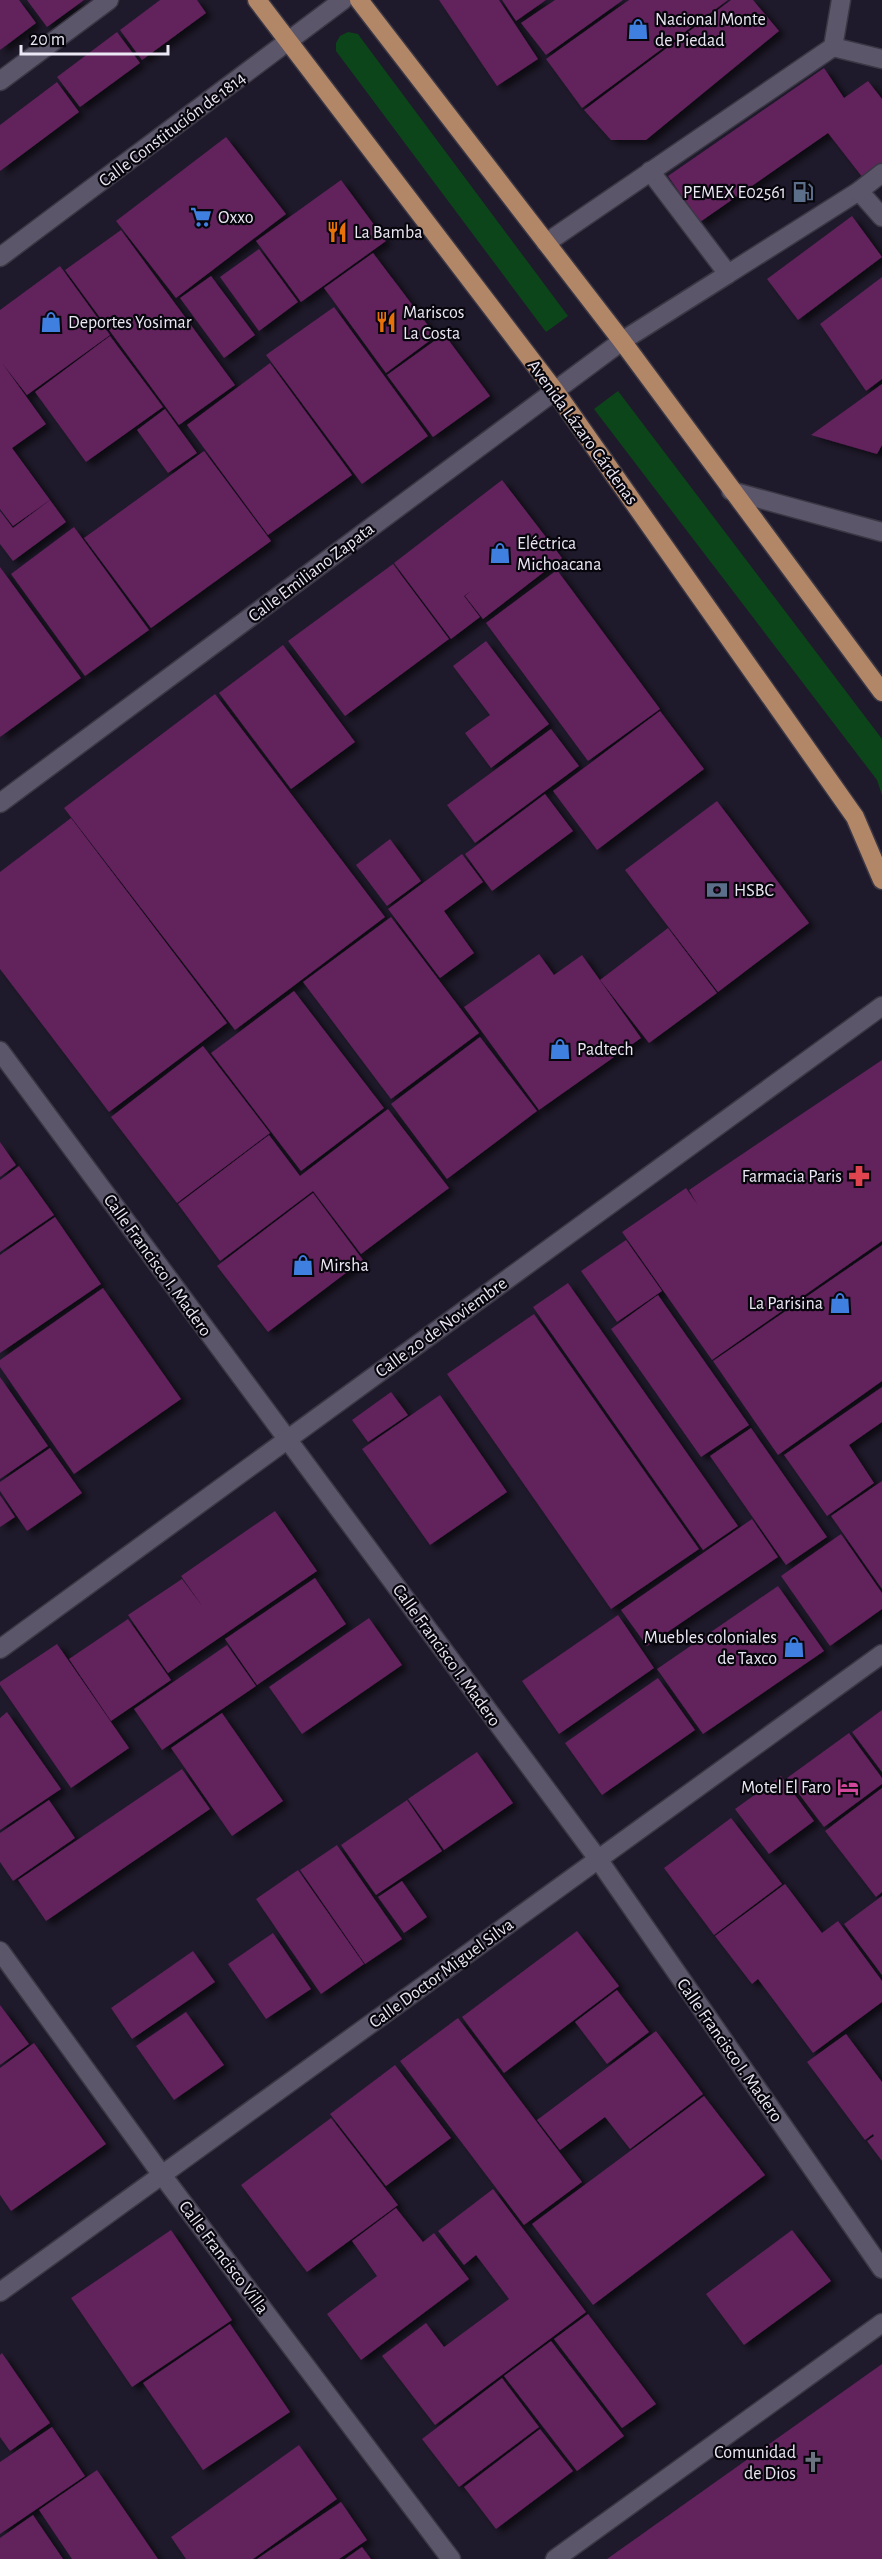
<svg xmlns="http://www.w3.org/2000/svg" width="882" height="2559" font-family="'Alegreya Sans',sans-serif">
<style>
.green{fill:#0d451a}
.building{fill:#62215c;filter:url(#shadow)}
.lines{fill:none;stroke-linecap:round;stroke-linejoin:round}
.minor-casing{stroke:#3b3744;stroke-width:21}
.major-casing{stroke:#3b3744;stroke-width:21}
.minor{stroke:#5c566b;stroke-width:18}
.major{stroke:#b28767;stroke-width:18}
.labels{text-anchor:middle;stroke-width:4.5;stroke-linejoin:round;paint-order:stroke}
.poi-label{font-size:18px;fill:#ebe7f4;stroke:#08060d;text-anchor:start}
.street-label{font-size:18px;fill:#ebe7f4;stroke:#08060d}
</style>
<defs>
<filter id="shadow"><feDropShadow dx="6" dy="4" stdDeviation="3" flood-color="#0009"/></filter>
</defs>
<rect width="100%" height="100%" fill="#1f1a2b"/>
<g class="green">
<path d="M348,32L358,34L363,41L568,316L546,332L336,51V43L340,36Z"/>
<path d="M618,391L882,739V795L877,780L594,409Z"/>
</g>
<g class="building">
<path d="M0,0H19L36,23L0,50Z"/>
<path d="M27,0H84L47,27Z"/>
<path d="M160,0H197L206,13L142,60L120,30Z"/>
<path d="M439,0H499L538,59L497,86Z"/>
<path d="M502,0H546L516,21Z"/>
<path d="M555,0H623L546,55L521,23Z"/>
<path d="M629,0H728L582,108L546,59Z"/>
<path d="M731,0H753L779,31L646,140H611L584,110Z"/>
<path d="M117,32L140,63L80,107L57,77Z"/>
<path d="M824,68L844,98L868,81L882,99V164L863,178L828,133L700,222L668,176Z"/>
<path d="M57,82L79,112L0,171V125Z"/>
<path d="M226,137L286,214L176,298L116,221Z"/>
<path d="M341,180L386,241L301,302L256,241Z"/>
<path d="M852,216L882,257L798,320L767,279Z"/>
<path d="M121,230L235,385L179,425L65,270Z"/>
<path d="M259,249L298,302L259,331L220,277Z"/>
<path d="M373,253L436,336L386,373L324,288Z"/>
<path d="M60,266L110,335L27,395L2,363L46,424L12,448L50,500L13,526L0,509V310Z"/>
<path d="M211,276L255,335L224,358L180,298Z"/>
<path d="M882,277V379L866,391L820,324Z"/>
<path d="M334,307L428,436L362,484L266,355Z"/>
<path d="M444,334L490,396L433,437L387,375Z"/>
<path d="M110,336L163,407L86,462L35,392Z"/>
<path d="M270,363L352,475L268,535L187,425Z"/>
<path d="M882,384V445L877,454L811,435Z"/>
<path d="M165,409L197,453L168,473L137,430Z"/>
<path d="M204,451L271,541L151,628L84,538Z"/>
<path d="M502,480L562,558L483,619L465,596L471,591L464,596L480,617L451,639L394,563Z"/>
<path d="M50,500L66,522L13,561L0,544V511L13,528Z"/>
<path d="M74,527L149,630L85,676L11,574Z"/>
<path d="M393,564L449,639L345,716L288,641Z"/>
<path d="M0,567L81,678L0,737Z"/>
<path d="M557,570L660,709L588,761L486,623Z"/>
<path d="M486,641L549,724L491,768L465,733L490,715L453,666Z"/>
<path d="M283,645L355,742L291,789L219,693Z"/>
<path d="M215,694L385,917L235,1030L64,808Z"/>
<path d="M660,711L704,769L597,850L553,791Z"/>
<path d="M551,729L579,766L475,843L447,805Z"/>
<path d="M545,794L573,831L492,891L465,854Z"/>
<path d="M717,801L809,923L718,992L625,870Z"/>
<path d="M71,818L227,1023L109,1112L0,969V872Z"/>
<path d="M390,839L421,881L387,906L356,865Z"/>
<path d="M462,854L483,882L444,911L474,953L440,978L388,909Z"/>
<path d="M391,917L479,1033L391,1099L303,982Z"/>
<path d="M668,928L717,993L649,1043L600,980Z"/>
<path d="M539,954L554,975L582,955L641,1038L539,1110L464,1007Z"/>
<path d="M294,991L384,1108L301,1171L211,1053Z"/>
<path d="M480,1037L537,1111L447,1179L391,1104Z"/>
<path d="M203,1046L270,1133L177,1203L111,1117Z"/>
<path d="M882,1060V1241L712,1360L622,1232L686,1188L697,1204L689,1190Z"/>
<path d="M388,1109L449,1188L361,1254L313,1191L220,1261L178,1204L269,1135L300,1176Z"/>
<path d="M0,1142L16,1165L0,1177Z"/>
<path d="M19,1166L54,1215L0,1252V1180Z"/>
<path d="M313,1193L363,1260L268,1332L217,1266Z"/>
<path d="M55,1217L101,1284L0,1353V1255Z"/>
<path d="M626,1240L662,1291L617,1322L581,1271Z"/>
<path d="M882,1245V1381L778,1455L713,1361Z"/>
<path d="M568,1283L738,1526L703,1550L533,1307Z"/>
<path d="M103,1288L181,1399L74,1474L0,1367V1360Z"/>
<path d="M658,1295L749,1425L701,1457L611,1329Z"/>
<path d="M534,1314L699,1549L611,1609L447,1374Z"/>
<path d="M0,1377L48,1446L0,1479Z"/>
<path d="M882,1387V1422L849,1445L874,1483L827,1516L784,1455Z"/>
<path d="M391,1392L408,1415L368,1442L352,1420Z"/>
<path d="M440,1395L507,1492L430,1545L362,1449Z"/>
<path d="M751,1428L827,1537L786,1565L710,1456Z"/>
<path d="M50,1448L82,1493L27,1531L0,1491V1482Z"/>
<path d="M882,1481V1589L831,1516Z"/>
<path d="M0,1495L15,1517L0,1527Z"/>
<path d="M275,1511L317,1571L168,1673L128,1615L182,1579L203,1607L181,1576Z"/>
<path d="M752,1519L778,1557L647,1646L621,1610Z"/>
<path d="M841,1534L882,1593V1609L830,1646L781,1576Z"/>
<path d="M315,1578L346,1624L257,1685L225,1639Z"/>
<path d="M778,1586L824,1651L703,1734L657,1669Z"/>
<path d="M618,1615L654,1668L559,1734L522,1681Z"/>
<path d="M369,1618L402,1665L302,1734L269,1687Z"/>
<path d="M128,1619L171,1680L111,1721L69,1659Z"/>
<path d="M57,1644L129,1748L71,1788L0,1685V1682Z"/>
<path d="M227,1645L256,1686L162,1750L134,1709Z"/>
<path d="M658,1678L695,1730L602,1795L565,1743Z"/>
<path d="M882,1710V1772L852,1732Z"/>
<path d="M7,1712L61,1789L0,1830V1718Z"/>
<path d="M222,1713L283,1801L232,1836L171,1748Z"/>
<path d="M849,1733L882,1778V1784L824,1827L787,1778Z"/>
<path d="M477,1752L513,1803L444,1850L408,1799Z"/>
<path d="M182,1769L210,1809L46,1921L18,1880Z"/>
<path d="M781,1776L814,1821L769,1854L735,1809Z"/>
<path d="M882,1788V1892L876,1897L825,1831Z"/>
<path d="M49,1800L75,1838L13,1881L0,1862V1833Z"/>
<path d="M407,1800L442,1851L376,1895L341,1845Z"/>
<path d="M731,1818L782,1884L714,1935L664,1868Z"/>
<path d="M337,1845L402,1939L365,1964L300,1870Z"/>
<path d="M298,1870L364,1964L321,1994L256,1899Z"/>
<path d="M402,1881L427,1917L404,1933L378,1897Z"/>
<path d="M785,1884L822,1933L838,1921L882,1981V2002L813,2053L758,1979L752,1984L715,1936Z"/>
<path d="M882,1896V1975L844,1924Z"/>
<path d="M577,1931L619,1986L504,2073L462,2017Z"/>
<path d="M273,1933L311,1989L266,2019L228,1964Z"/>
<path d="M193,1951L215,1982L132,2039L111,2008Z"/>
<path d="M617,1990L649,2032L607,2064L575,2022Z"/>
<path d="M0,2005L29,2044L0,2065Z"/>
<path d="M186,2012L224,2065L174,2100L136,2046Z"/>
<path d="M458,2018L582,2182L524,2225L400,2061Z"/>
<path d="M656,2031L703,2094L630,2149L605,2117L560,2150L537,2120Z"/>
<path d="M846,2034L882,2082V2161L867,2141L874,2136L873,2134L865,2140L807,2062Z"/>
<path d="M34,2043L106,2144L11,2211L0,2195V2068Z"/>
<path d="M395,2065L451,2138L386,2186L330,2114Z"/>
<path d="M704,2096L765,2175L593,2305L532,2224Z"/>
<path d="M331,2118L398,2205L307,2272L241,2185Z"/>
<path d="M493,2189L586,2312L435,2425L382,2356L426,2323L444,2347L509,2299L476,2255L464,2265L438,2231Z"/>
<path d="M396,2208L423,2242L434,2233L469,2279L361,2360L327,2314L377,2276L352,2241Z"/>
<path d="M171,2230L232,2320L132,2387L71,2298Z"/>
<path d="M792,2230L831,2281L744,2345L706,2294Z"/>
<path d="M588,2314L656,2404L622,2428L554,2339Z"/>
<path d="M230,2324L290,2412L203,2470L143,2383Z"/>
<path d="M551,2341L624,2436L577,2471L504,2376Z"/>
<path d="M2,2353L50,2423L10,2451L0,2437V2355Z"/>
<path d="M882,2364V2559H607Z"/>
<path d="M502,2378L539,2427L459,2487L422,2439Z"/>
<path d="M52,2427L85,2476L0,2534V2462Z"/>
<path d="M540,2429L573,2471L496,2529L464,2487Z"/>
<path d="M299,2445L337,2499L253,2559H186L171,2537Z"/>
<path d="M97,2470L158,2559H72L39,2510Z"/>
<path d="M341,2502L367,2540L339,2559H257Z"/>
<path d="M33,2515L63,2559H0V2538Z"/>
<path d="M362,2547L371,2559H345Z"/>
</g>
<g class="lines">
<defs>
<g id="minor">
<path d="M833,47L882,59"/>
<path d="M0,81L109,0"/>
<path d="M650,171L728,274L859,191L882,217"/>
<path d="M859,191L882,173"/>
<path d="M546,243L833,47L841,0"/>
<path d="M0,257L343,0"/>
<path d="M731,491L882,532"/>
<path d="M0,803L622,341L728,274"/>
<path d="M0,1051L598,1859L882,2269"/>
<path d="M0,1649L882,1006"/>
<path d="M0,1951L162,2175L451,2559"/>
<path d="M0,2292L882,1654"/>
<path d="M555,2559L882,2323"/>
</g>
<g id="major">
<path d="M257,0L555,391L855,817L882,880"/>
<path d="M359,0L622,341L882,692"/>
</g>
</defs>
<use href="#minor" class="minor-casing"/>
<use href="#major" class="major-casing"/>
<use href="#minor" class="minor"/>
<use href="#major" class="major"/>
</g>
<defs>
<symbol id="shop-bare" viewBox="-9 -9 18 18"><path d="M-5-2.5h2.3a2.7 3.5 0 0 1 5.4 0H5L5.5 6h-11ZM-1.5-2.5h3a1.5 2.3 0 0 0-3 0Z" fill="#3f7fe0" stroke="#08060d" stroke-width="2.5" paint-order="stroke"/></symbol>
<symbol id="fuel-bare" viewBox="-9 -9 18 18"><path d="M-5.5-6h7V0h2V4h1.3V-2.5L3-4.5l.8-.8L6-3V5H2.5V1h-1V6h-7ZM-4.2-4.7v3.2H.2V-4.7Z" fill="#5c6f8a" stroke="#08060d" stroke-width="2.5" paint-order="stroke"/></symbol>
<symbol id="supermarket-bare" viewBox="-9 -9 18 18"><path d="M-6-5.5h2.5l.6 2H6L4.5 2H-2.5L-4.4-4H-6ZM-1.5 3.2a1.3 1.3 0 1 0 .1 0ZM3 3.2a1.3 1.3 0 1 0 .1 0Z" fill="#3f7fe0" stroke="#08060d" stroke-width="2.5" paint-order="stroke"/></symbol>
<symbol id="restaurant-bare" viewBox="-9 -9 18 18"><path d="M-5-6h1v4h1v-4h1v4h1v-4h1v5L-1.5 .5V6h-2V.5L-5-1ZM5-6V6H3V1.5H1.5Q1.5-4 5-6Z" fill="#e8710a" stroke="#08060d" stroke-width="2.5" paint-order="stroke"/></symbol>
<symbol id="bank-bare" viewBox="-9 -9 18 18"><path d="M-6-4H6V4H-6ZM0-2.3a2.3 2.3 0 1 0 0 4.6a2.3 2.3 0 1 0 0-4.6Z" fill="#5c6f8a" stroke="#08060d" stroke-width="2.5" paint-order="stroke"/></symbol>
<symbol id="pharmacy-bare" viewBox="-9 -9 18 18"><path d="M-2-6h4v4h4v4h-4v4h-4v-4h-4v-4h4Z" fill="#e0444e" stroke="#08060d" stroke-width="2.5" paint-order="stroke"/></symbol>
<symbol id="hotel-bare" viewBox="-9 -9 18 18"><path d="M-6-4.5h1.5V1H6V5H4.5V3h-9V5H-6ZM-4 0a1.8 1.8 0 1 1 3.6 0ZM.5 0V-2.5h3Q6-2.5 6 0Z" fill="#d1479c" stroke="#08060d" stroke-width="2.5" paint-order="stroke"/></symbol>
<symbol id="church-bare" viewBox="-9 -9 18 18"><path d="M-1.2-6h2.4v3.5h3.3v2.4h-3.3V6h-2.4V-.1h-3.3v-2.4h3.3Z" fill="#6b7280" stroke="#08060d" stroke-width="2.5" paint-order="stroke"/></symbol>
</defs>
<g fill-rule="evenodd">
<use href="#shop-bare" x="623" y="14" width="30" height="30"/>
<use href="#fuel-bare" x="788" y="177" width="30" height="30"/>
<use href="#supermarket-bare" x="186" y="202" width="30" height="30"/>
<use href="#restaurant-bare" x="322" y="217" width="30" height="30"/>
<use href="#shop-bare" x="36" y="307" width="30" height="30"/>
<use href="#restaurant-bare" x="371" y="307" width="30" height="30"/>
<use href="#shop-bare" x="485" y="538" width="30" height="30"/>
<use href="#bank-bare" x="702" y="875" width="30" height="30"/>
<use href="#shop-bare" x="545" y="1034" width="30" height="30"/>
<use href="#pharmacy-bare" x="844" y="1161" width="30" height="30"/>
<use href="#shop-bare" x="288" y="1250" width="30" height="30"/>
<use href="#shop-bare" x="825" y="1288" width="30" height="30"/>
<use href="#shop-bare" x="779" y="1632" width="30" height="30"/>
<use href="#hotel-bare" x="833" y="1772" width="30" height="30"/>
<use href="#church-bare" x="798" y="2447" width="30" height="30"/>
</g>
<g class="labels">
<g class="poi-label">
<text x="655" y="25">Nacional Monte<tspan x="655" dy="21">de Piedad</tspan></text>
<text x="786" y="198" text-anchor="end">PEMEX E02561</text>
<text x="218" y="223">Oxxo</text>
<text x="354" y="238">La Bamba</text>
<text x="403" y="318">Mariscos<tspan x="403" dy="21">La Costa</tspan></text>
<text x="68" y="328">Deportes Yosimar</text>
<text x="517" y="549">Eléctrica<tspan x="517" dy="21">Michoacana</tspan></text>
<text x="734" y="896">HSBC</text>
<text x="577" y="1055">Padtech</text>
<text x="842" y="1182" text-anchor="end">Farmacia Paris</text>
<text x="320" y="1271">Mirsha</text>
<text x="823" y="1309" text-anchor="end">La Parisina</text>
<text x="777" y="1643" text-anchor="end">Muebles coloniales<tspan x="777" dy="21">de Taxco</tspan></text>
<text x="831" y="1793" text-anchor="end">Motel El Faro</text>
<text x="796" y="2458" text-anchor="end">Comunidad<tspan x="796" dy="21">de Dios</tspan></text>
</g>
<g class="street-label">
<text transform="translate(172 129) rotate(-37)" y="6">Calle Constitución de 1814</text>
<text transform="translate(583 432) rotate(54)" y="6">Avenida Lázaro Cárdenas</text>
<text transform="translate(311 572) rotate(-37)" y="6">Calle Emiliano Zapata</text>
<text transform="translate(158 1265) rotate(54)" y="6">Calle Francisco I. Madero</text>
<text transform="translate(441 1327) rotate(-36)" y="6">Calle 20 de Noviembre</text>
<text transform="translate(447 1655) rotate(54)" y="6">Calle Francisco I. Madero</text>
<text transform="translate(441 1973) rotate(-36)" y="6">Calle Doctor Miguel Silva</text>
<text transform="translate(730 2050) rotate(55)" y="6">Calle Francisco I. Madero</text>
<text transform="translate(224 2257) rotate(53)" y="6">Calle Francisco Villa</text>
</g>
</g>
<path d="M21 45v9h147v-9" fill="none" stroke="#ebe7f4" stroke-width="3"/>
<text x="30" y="45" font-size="18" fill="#ebe7f4" stroke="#08060d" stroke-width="4.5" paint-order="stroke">20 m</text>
</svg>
